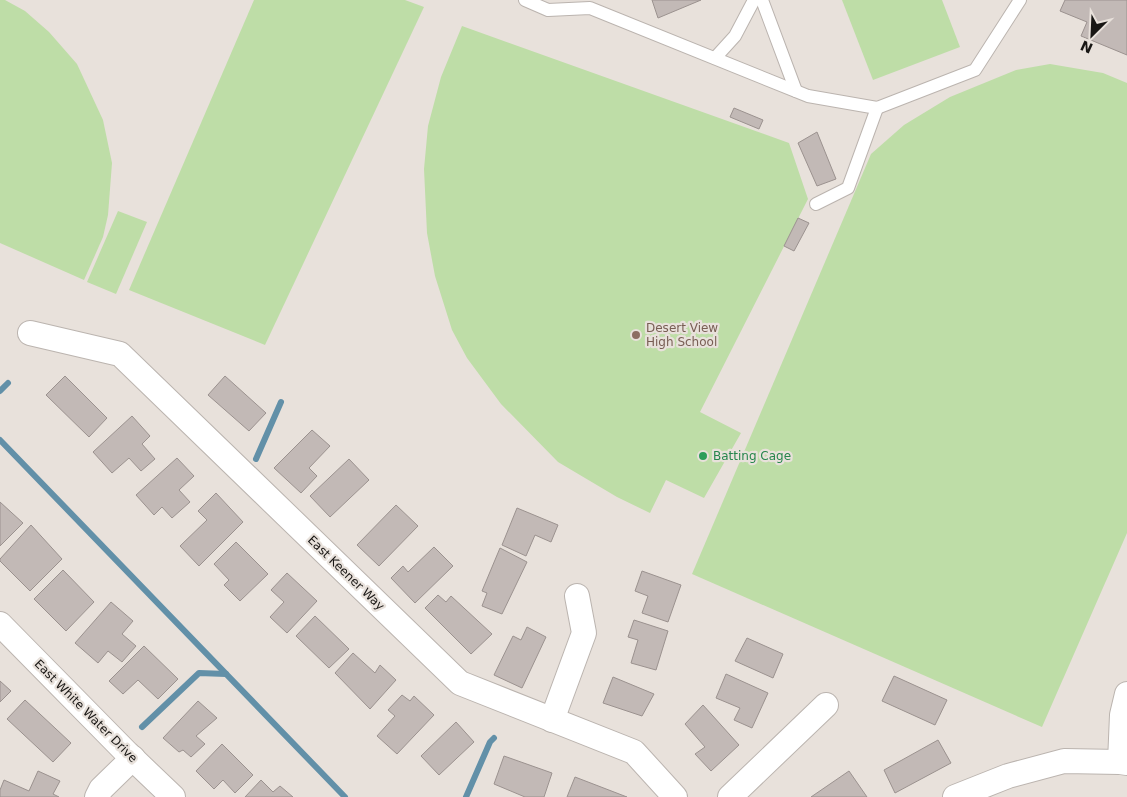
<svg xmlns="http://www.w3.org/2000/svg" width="1127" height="797" font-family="'DejaVu Sans',sans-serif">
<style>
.green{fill:#bedda7}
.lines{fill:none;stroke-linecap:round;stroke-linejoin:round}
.stream{stroke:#6290a8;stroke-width:6}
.building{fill:#c2b9b6;stroke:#9b928f}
.service-casing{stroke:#bbb4af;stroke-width:14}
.minor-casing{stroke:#bbb4af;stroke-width:26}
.service{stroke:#fff;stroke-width:12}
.minor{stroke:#fff;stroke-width:24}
.education-dot{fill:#8d6e63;stroke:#e8e1db;stroke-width:2}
.leisure-dot{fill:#2e9e5b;stroke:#e8e1db;stroke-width:2}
.labels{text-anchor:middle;stroke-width:4.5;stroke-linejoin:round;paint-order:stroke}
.education-label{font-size:12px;fill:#785e54;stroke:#e8e1db;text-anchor:start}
.leisure-label{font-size:12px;fill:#27864d;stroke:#e8e1db;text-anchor:start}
.street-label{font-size:12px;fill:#181614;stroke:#e8e1db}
</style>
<rect width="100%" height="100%" fill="#e8e1db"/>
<g class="green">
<path d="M0,0H5L25,11L49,32L77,64L103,120L112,163L108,215L103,237L84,280L0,243Z"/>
<path d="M254,0H405L424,7L265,345L129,290Z"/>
<path d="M842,0H942L960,47L873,80Z"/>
<path d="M462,26L789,143L808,199L700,412L741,433L704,498L666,480L650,513L617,497L558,462L501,404L467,358L452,330L435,276L427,233L424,169L428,126L441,77Z"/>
<path d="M1050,64L1103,73L1127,83V533L1042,727L692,574L871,154L904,125L950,97L1016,70Z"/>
<path d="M118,211L147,222L116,294L87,282Z"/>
</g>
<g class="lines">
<g class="stream">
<path d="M0,391L8,383"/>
<path d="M0,440L345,797"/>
<path d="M256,459L281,402"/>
<path d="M142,727L199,673L226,674"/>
<path d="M466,797L490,742L494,738"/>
</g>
</g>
<g class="building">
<path d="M652,0H701L658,18Z"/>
<path d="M1065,0H1127V55L1081,36L1087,22L1060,11Z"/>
<path d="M734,108L763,120L759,129L730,117Z"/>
<path d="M817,132L836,179L817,186L798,143Z"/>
<path d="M798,218L809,223L794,251L784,246Z"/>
<path d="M65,376L107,418L89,437L46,395Z"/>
<path d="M225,376L266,413L249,431L208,395Z"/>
<path d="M132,416L150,436L142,444L155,459L141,471L129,458L112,473L93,452Z"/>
<path d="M312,430L330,446L309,468L317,476L301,493L274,468Z"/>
<path d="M177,458L194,476L179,490L190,502L172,518L162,507L154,515L136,495Z"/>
<path d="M349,459L369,480L330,517L310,496Z"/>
<path d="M216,493L243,522L199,566L180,546L207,520L198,511Z"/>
<path d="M0,502L23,523L0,546Z"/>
<path d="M396,505L418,526L379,566L357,545Z"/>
<path d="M517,508L558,525L551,542L535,535L526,556L502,545Z"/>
<path d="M31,525L62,559L30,591L0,561V559Z"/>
<path d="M236,542L268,574L240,601L224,585L229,580L214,564Z"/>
<path d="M434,547L453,566L415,603L391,578L403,566L408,572Z"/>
<path d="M500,548L527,562L502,614L482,606L487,593L482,591Z"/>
<path d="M63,570L94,602L66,631L34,599Z"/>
<path d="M642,571L681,585L668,622L642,613L648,596L635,591Z"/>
<path d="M287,573L317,601L287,633L270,617L284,602L271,590Z"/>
<path d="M438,595L446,602L451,596L492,634L471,654L425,608Z"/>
<path d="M111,602L133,621L122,634L136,646L122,662L108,651L98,663L75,643Z"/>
<path d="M315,616L349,649L329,668L296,636Z"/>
<path d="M634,620L668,631L656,670L631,663L638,640L628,637Z"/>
<path d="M527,627L546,637L522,688L494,675L513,636L521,640Z"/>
<path d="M747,638L783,654L773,678L735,661Z"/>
<path d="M144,646L178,679L158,699L138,680L123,694L109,681Z"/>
<path d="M353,653L375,673L380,665L396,680L370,709L335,673Z"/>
<path d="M726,674L768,693L752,728L734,720L740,708L716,698Z"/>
<path d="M894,676L947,700L935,725L882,701Z"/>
<path d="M613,677L654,694L642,716L603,703Z"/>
<path d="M0,681L11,691L0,702Z"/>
<path d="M402,695L410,701L414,696L434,715L397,754L377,736L395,716L388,710Z"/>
<path d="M25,700L71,743L53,762L7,719Z"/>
<path d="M198,701L217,718L196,736L205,744L191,757L183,750L179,752L163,738Z"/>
<path d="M703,705L739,745L711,771L695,754L705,747L685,724Z"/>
<path d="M456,722L474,742L439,775L421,756Z"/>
<path d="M938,740L951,763L895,793L884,770Z"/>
<path d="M222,744L253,775L235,793L223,780L214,789L196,771Z"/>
<path d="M504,756L552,773L544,797H525L494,784Z"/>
<path d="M38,771L60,781L53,794L59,797H0V790L4,780L29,791Z"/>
<path d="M849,771L867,797H811Z"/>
<path d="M575,777L627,797H567Z"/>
<path d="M261,780L273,792L280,786L293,797H245Z"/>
</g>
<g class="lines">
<defs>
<g id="service">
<path d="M525,0L548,10L590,8L808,96L877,108L975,70L1020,0"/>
<path d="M762,0L796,91"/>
<path d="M715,58L735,36L754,0"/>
<path d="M816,204L848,188L877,108"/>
</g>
<g id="minor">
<path d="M30,333L120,354L460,683L634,752L675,797"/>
<path d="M0,624L127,753L173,797"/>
<path d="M552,720L584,633L577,596"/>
<path d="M1120,762L1122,715L1127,694"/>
<path d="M97,797L101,789L133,758"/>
<path d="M730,797L826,705"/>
<path d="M955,797L1008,776L1064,761L1120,762L1127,763"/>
</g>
</defs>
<use href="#service" class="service-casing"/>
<use href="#minor" class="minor-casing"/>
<use href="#service" class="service"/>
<use href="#minor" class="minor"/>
</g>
<circle class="education-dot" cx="636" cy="335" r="5"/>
<circle class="leisure-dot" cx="703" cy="456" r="5"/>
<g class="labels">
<g class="education-label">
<text x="646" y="332">Desert View<tspan x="646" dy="14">High School</tspan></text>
</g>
<g class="leisure-label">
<text x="713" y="460">Batting Cage</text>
</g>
<g class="street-label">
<text transform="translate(346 573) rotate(44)" y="4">East Keener Way</text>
<text transform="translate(86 711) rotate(45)" y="4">East White Water Drive</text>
</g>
</g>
<g transform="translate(1092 35) rotate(204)" stroke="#e8e1db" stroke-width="4" paint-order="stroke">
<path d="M0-4L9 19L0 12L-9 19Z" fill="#181614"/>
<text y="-8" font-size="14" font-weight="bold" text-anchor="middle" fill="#181614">N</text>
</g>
</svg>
